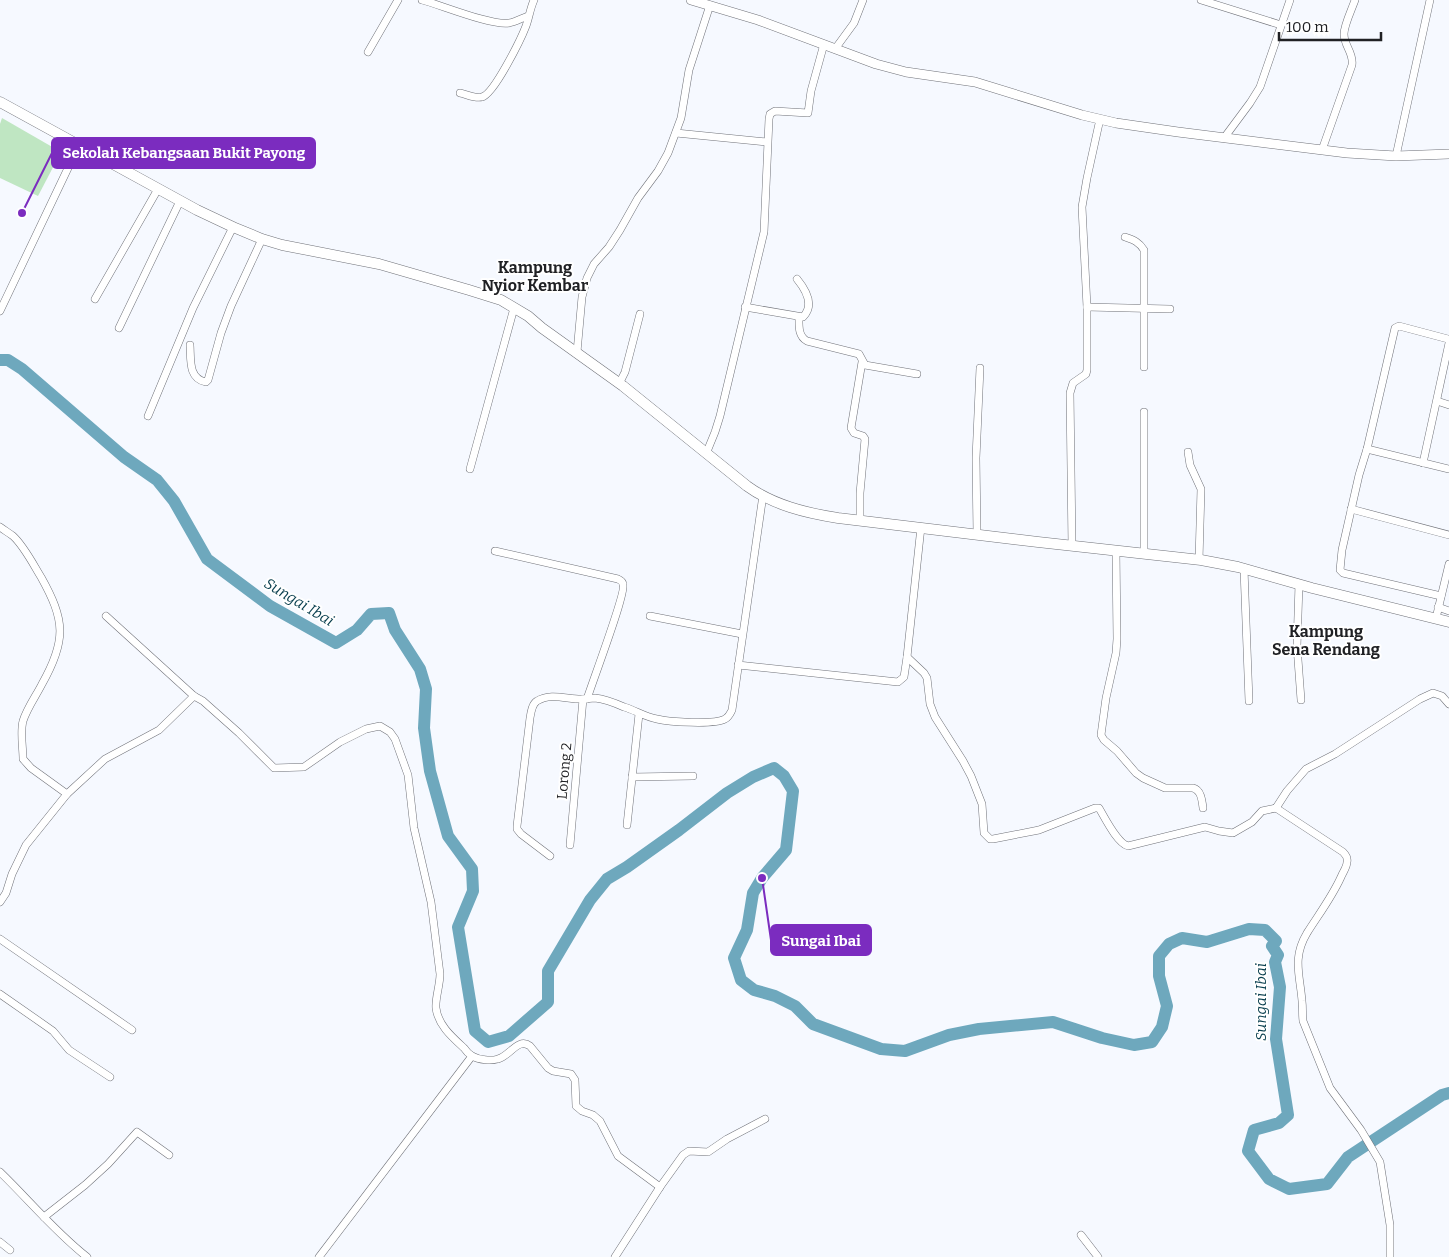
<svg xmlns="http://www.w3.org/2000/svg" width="1449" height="1257" font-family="Bitter,serif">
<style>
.green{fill:#bfe6c2}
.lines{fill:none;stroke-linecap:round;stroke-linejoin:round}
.river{stroke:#6ea8bd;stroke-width:12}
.minor-casing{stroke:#707279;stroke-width:8}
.tertiary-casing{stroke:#707279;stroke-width:10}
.secondary-casing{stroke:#707279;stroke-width:11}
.minor{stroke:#fff;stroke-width:7}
.tertiary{stroke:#fff;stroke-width:9}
.secondary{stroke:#fff;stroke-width:10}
.labels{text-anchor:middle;stroke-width:4;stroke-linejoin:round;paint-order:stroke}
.street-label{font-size:14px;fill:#202124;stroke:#fff}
.water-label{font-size:15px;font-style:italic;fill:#073d4d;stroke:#fff}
.quarter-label{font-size:16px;font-weight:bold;fill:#202124;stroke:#fff}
.leader{fill:none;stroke:#7b2cbf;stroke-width:2}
.callout-dot{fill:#7b2cbf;stroke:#fff;stroke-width:2}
.callout{fill:#7b2cbf;stroke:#7b2cbf;stroke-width:2}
.callout-label{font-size:15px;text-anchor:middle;font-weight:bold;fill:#fff}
</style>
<rect width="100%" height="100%" fill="#f6f9ff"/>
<path class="green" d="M2,118L61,152L38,196L0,178V124Z"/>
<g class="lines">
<path class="river" d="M0,360H8L22,369L124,457L157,480L174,501L207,559L270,606L336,643L357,630L371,614L389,613L395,630L420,669L426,689L424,728L430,771L448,836L472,869L473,891L458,927L475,1031L488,1042L509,1036L548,1002V971L590,900L607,879L627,867L679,830L727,793L753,777L774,768L784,776L793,791L786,850L762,878L753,893L747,930L734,958L741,980L754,990L775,996L795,1006L813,1024L881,1049L905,1051L949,1035L979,1029L1053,1022L1102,1038L1134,1045L1152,1042L1162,1027L1167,1006L1159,976V956L1169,944L1182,938L1207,942L1249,929L1265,930L1276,941L1272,946L1278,955L1275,962L1280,987L1276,1039L1288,1115L1279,1123L1254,1130L1248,1151L1269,1179L1289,1189L1327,1184L1348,1157L1442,1095L1449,1093"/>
<defs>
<g id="minor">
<path d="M422,0C441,5 492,26 509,23C515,22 522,18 528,16"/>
<path d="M1201,0L1281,25"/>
<path d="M835,49L854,23L863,0"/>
<path d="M368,52L398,0"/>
<path d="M460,93C466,94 475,99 482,97C494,94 521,39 526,26C529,18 530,9 534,0"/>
<path d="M676,133L767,142"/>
<path d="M1224,138L1250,103L1260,87L1290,0"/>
<path d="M1322,150L1352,65C1354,53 1344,46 1344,34C1344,25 1352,9 1355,0"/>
<path d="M1396,156L1430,0"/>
<path d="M1125,237C1134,240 1139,242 1144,250V367"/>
<path d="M95,299L158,189"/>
<path d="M745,307L803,317C815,305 806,290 797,279"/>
<path d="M1087,307L1170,309"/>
<path d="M0,311L79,145"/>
<path d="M799,317C799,326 798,336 807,341L859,354L865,365L917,374"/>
<path d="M119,328L180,201"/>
<path d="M190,345C191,359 188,379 206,382L208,380L221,333L231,306L262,239"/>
<path d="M577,352L582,297L587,278L594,264L609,247L620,230L638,198L658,171L668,153L681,118L689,70L710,5"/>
<path d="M619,384L625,372L640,314"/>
<path d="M1437,401L1449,405"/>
<path d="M148,416L193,308L233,227"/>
<path d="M1367,449L1449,469"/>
<path d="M1188,452L1190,465L1201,489L1199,560"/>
<path d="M706,454L715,432L720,416L764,232L769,119L770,114L775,111L808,113L811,91L824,44"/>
<path d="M1423,463L1449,343"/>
<path d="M470,469L514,308"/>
<path d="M1351,509L1449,535"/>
<path d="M860,520V493L865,439L863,436L854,433L851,428L862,362"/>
<path d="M0,527C4,530 9,533 13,536C24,546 33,564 41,577C65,620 67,640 42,684C36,696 27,708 23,721C20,732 23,748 23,759L31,768L67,794"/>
<path d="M921,527L907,657L924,673L927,678L930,704L935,717L963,761L971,776L982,804L984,833L990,839H993L1039,830L1095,808H1099C1105,818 1117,843 1128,846L1205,827L1219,831L1233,833L1252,822L1262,811L1276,808"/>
<path d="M977,534L976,458L980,368"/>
<path d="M1072,546L1070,393L1073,383L1086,374L1087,370V307L1082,207L1087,178L1100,119"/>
<path d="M495,551L618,579C621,581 623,581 623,585C626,593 592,683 587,699"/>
<path d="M1116,551L1117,639L1116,653L1106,698L1101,735L1104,740L1117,751L1136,773L1143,778L1165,788H1193C1201,790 1202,800 1203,808"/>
<path d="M1144,554V412"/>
<path d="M1244,569L1249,701"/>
<path d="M1299,584L1297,646L1301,700"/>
<path d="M1441,596L1343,573L1340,570L1342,550L1359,475L1367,449L1395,328L1399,326L1448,339L1449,341"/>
<path d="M1438,607L1449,611"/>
<path d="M106,616L194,696L203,701L239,733L274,768L304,767L340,742L366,729L380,726L390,732L395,739L408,775L414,828L431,902L440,974C440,985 435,999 436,1008C438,1025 452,1037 464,1048C466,1051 469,1054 472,1056C479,1060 491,1061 498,1059C510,1056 518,1037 530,1046L548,1068L553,1071L571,1074L575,1080L576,1106L582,1111L593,1115L600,1121L618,1156L660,1187"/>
<path d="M650,616L742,634"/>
<path d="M1436,618L1449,564"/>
<path d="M738,665L898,682L904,677L907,657"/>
<path d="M632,777L693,776"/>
<path d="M1276,808L1343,852C1346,855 1348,858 1347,862C1347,867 1343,872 1341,877C1332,897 1319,914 1307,933C1292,958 1300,975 1302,1001C1303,1008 1302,1014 1303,1021L1330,1088L1361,1130L1380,1162L1390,1225V1257"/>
<path d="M1276,808L1287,791L1306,769L1335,754L1420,699L1433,693L1442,696L1449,704"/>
<path d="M627,825L639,714"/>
<path d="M570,845L583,699"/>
<path d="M550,856L521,834L517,829V826L530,718C531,712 532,704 537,701C551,692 569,700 583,699C587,699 591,698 595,698C604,699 615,703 624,707C635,710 645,717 657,719C669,722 714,725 725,719C729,717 730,714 732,710L763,495"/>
<path d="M0,902L6,893L12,874L26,845L67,794L105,759L159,730L194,696"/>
<path d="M0,939L132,1030"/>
<path d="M0,994L53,1031L69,1050L110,1077"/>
<path d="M0,1172C29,1200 55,1232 87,1257"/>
<path d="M44,1217L85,1185L108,1164L137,1132L169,1155"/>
<path d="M1081,1235L1098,1257"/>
<path d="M0,1242L10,1250"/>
<path d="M319,1257L472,1056"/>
<path d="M615,1257L660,1187L683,1155L689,1151L708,1152L727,1139L765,1119"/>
</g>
<path id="tertiary" d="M691,0L758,20L876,64L906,72L975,82L1082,115L1116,123L1178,132L1347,153L1396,156L1449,154"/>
<path id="secondary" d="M0,102L197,210L233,227L262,239L282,245L379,264L469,290L501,300L528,316L542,328L623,386L747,486C773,505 806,513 838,518L1038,542L1201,560L1238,567L1312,588L1449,622"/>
</defs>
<use href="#minor" class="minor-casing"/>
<use href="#tertiary" class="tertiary-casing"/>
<use href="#secondary" class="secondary-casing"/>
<use href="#minor" class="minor"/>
<use href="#tertiary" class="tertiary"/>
<use href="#secondary" class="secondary"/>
</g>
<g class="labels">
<g class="street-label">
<text transform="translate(564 771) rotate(-85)" y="5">Lorong 2</text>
</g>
<g class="water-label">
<text transform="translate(299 602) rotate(31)" y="5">Sungai Ibai</text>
<text transform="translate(1261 1002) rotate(-90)" y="5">Sungai Ibai</text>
</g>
<g class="quarter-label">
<text x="535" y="273">Kampung<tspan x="535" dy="18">Nyior Kembar</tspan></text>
<text x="1326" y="637">Kampung<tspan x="1326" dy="18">Sena Rendang</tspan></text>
</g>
</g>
<path class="leader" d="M22 213L52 153M762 878L771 940"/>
<g class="callout-dot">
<circle cx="22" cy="213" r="5"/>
<circle cx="762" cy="878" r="5"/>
</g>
<g class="callout">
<rect x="52" y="138" width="263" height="30" rx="5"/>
<rect x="771" y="925" width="100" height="30" rx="5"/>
</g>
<g class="callout-label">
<text x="184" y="158">Sekolah Kebangsaan Bukit Payong</text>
<text x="821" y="946">Sungai Ibai</text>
</g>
<path d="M1279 32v8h102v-8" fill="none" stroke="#202124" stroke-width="2.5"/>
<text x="1286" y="32" font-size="15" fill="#202124" stroke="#ffffff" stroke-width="4" paint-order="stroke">100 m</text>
</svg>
